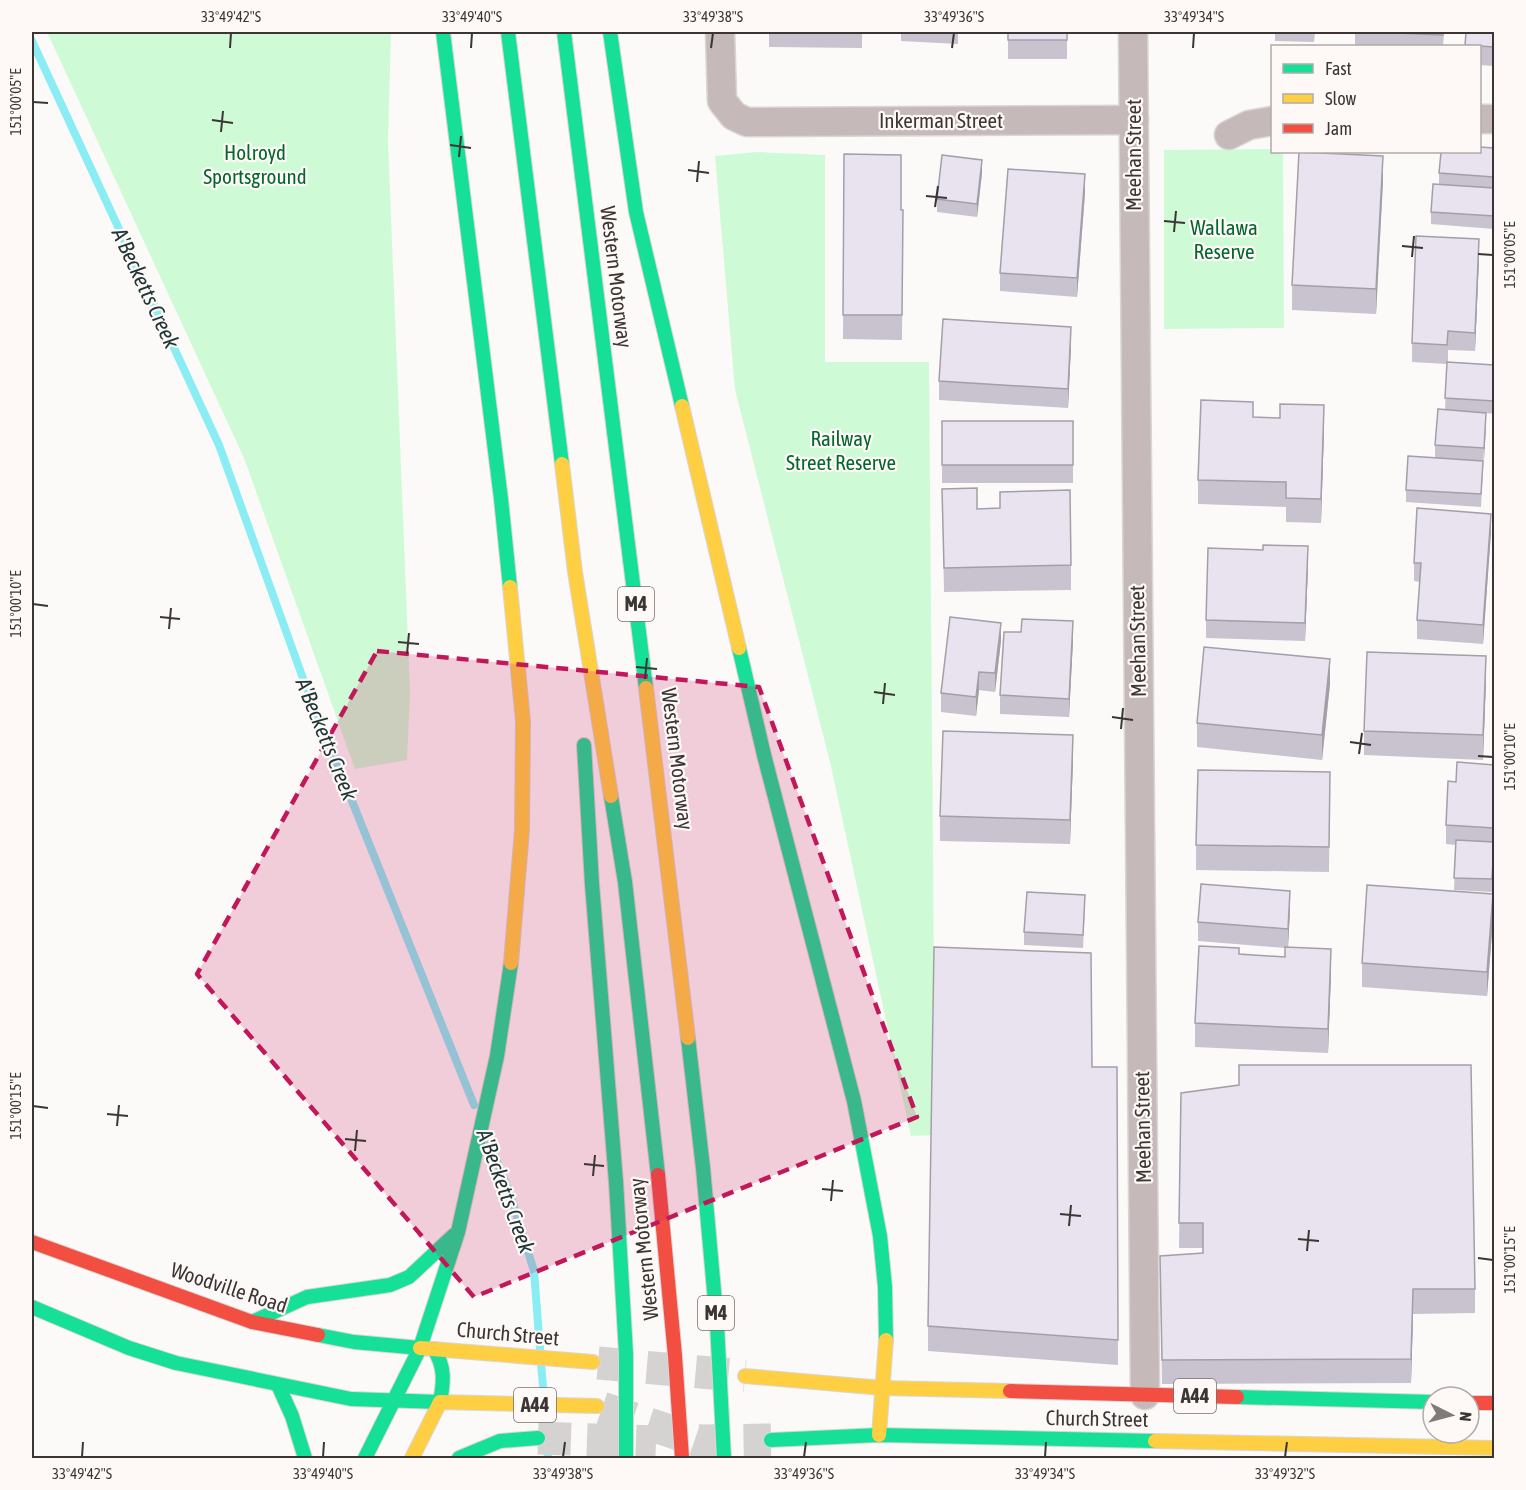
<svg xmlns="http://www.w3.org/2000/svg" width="1526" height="1490" font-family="'Asap Condensed',sans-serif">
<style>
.green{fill:#cefbd6}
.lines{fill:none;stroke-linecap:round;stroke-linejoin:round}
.stream{stroke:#8bedf4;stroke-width:8}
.highway-tunnel{stroke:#d5d3d1;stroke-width:33;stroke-dasharray:33 16;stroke-linecap:butt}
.street-casing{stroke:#d8d7d5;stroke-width:31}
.fast-casing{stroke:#d8d7d5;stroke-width:16}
.slow-casing{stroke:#d8d7d5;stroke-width:16}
.jam-casing{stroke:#d8d7d5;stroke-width:16}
.street{stroke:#c6b9b9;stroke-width:28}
.fast{stroke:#16e098;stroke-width:14}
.slow{stroke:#ffcf43;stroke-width:14}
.jam{stroke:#f24e42;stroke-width:14}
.fast-bridge-casing{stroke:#d8d7d5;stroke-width:16;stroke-linecap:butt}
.jam-bridge-casing{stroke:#d8d7d5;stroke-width:16;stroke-linecap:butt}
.fast-bridge{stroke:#16e098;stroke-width:14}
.jam-bridge{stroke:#f24e42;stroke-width:14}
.wall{fill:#c8c3ce}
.shaded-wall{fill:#a39fa7}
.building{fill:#e9e3ef;stroke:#a39fa7;stroke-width:1.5}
.marked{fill:#c2185b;fill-opacity:0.2;stroke:#c2185b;stroke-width:4.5;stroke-dasharray:12 8;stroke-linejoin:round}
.ticks{fill:none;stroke:#3b3633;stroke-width:2}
.labels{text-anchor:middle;stroke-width:4.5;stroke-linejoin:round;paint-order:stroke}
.shield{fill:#fef9f6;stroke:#76706e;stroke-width:1.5}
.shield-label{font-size:20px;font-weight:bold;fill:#3b3633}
.street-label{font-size:21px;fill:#3b3633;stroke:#fef9f6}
.park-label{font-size:21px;fill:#02672e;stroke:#fef9f6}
.water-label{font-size:22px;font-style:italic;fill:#1d3536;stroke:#fef9f6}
.neatline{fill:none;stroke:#3b3633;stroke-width:2}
.ticks-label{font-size:15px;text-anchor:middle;fill:#3b3633}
</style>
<rect width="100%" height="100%" fill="#fcfaf8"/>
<g class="green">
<path d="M47,32H391L388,141L410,692L407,760L355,769L244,458Z"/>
<path d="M1272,149V152H1283L1284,328L1164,329V150Z"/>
<path d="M756,152L825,155V362H929L934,972L933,1135L911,1136L830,762L735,390L715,156Z"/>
</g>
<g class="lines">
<g class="stream">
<path d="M32,41L219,445L305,684L474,1105"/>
<path d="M490,1144L510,1194L534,1271L540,1349"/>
<path d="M541,1364L544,1397"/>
<path d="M545,1412L548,1458"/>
</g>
<g class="highway-tunnel">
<path d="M598,1363L745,1376"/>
<path d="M602,1408L699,1441L771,1440"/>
<path d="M538,1438L656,1442"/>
</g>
<defs>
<g id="street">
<path d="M720,32L722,101L734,116L747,122L1134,120"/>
<path d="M1133,32L1145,1395"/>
<path d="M1480,119H1494"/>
<path d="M1229,135L1249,125L1272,121"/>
</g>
<g id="fast">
<path d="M443,32L501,499L510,587"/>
<path d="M508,32L562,464"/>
<path d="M564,32L646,688"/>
<path d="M610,32L636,212L682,406"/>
<path d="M739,648L764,755L854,1101L880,1236L885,1287L886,1340"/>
<path d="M584,745L592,884L616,1182"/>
<path d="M611,796L625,882L658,1175"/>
<path d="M688,1038L703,1168"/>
<path d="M32,1307L129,1348L176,1363L351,1399L440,1402C444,1381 445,1367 434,1349"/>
<path d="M252,1322L307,1297L390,1285L409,1277L454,1235"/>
<path d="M318,1335L354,1342L420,1348"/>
<path d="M278,1385L292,1416L305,1458"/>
<path d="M1237,1397L1433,1402"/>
<path d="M771,1440L879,1435L1155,1441"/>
<path d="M365,1458L420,1348L458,1232L497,1056L511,963"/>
<path d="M459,1458L500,1441L538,1438"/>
</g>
<g id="slow">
<path d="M682,406L739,648"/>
<path d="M562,464L575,572L611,796"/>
<path d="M510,587L523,721L522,830L511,963"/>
<path d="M646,688L688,1038"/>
<path d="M420,1348L593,1362"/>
<path d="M745,1376L883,1388L1010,1391"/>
<path d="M879,1435L886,1340"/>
<path d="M1155,1441L1494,1448"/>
<path d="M412,1458L440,1402L597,1406"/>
</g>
<g id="jam">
<path d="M32,1242L252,1322L318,1335"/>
<path d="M1010,1391L1237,1397"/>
<path d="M1469,1403H1494"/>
</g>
</defs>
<use href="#street" class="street-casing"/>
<use href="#fast" class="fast-casing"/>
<use href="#slow" class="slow-casing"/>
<use href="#jam" class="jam-casing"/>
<use href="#street" class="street"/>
<use href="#fast" class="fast"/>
<use href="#slow" class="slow"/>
<use href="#jam" class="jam"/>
<defs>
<g id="fast-bridge">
<path d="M703,1168L717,1324L724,1458"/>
<path d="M616,1182L626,1354V1458"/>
</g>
<path id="jam-bridge" d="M658,1175L675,1356L682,1458"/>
</defs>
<use href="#fast-bridge" class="fast-bridge-casing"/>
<use href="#jam-bridge" class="jam-bridge-casing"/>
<use href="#fast-bridge" class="fast-bridge"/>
<use href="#jam-bridge" class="jam-bridge"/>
</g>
<g class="wall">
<path d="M769,32H862V48L769,47Z"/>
<path d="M901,32H958V44L901,41Z"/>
<rect x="1008" y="32" width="59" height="27"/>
<path d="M1275,32H1315L1314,42L1275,41Z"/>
<path d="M1355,32H1444L1443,46H1355Z"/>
<path d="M1466,32H1494V66L1479,65V46H1465Z"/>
<path d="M1494,148V229L1431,224V212L1439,184V173Z"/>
<path d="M844,154L901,210H903L902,340L843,339Z"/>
<path d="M982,173L977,217L937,212V199Z"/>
<path d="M1383,181L1376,314L1292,310V285Z"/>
<path d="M1085,193L1077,297L1000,291V273Z"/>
<path d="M1479,258L1475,351L1448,350V362L1494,365V414L1486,413L1481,507L1406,502V490L1435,458V445L1445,409L1447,364L1412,362V343Z"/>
<path d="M1071,346L1068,408L939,400V381Z"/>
<path d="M1253,417L1324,429L1321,523L1286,522V507L1198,504V480Z"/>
<rect x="942" y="421" width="131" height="62"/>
<path d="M942,489L1071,565V590L944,592Z"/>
<path d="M1491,532L1483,644L1417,639V620L1420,582L1414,581V563Z"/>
<path d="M1263,550L1308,565L1305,641L1206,638V620Z"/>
<path d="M1073,640L1069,717L1000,714V695Z"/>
<path d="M1001,641L995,692L979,690L976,716L941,712V693Z"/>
<path d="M1486,681L1483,760L1364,755V731Z"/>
<path d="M1330,684L1322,760L1197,747V723Z"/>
<path d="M1073,760L1070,844L940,841V816Z"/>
<path d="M1494,765V847L1492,892L1454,890L1456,845L1446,844V825L1456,782Z"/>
<path d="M1330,772L1329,872L1196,870V845Z"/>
<path d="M1085,907L1083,948L1024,945V932Z"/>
<path d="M1290,909L1288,947L1331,974L1328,1053L1195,1047V1023L1239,954L1285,957V948L1198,941V922Z"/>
<path d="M1493,919L1487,996L1362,987V963Z"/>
<path d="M1239,1065L1475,1289V1313L1413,1314L1411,1383L1162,1384L1160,1256L1203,1253V1248H1179L1181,1093L1239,1085Z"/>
<path d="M1092,1067H1117L1118,1365L928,1351V1326Z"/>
</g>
<g class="shaded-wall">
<path d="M1383,156V181L1376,314V289Z"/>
<path d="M982,160V173L977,217V204Z"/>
<path d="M1085,174V193L1077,297V278Z"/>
<path d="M1479,239V258L1475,351V333Z"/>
<path d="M1071,327V346L1068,408V389Z"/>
<path d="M1324,405V429L1321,523V499Z"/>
<path d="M1486,413V425L1484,461V448Z"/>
<path d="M1491,514V532L1483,644V625Z"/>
<path d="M1308,546V565L1305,641V623Z"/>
<path d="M1073,621V640L1069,717V699Z"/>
<path d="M1001,623V641L995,692V673Z"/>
<path d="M1486,656V681L1483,760V735Z"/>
<path d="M1330,659V684L1322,760V735Z"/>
<path d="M979,672V690L976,716V697Z"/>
<path d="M1073,735V760L1070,844V820Z"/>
<path d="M1290,891V909L1288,948V929Z"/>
<path d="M1493,894V919L1487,996V972Z"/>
<path d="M1331,949V974L1328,1053V1029Z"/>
<path d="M1413,1289V1314L1411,1383V1359Z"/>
</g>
<g class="building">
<rect x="1008" y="32" width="59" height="8"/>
<path d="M1372,32H1443V35Z"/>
<path d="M1466,32H1494V47L1465,45Z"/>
<path d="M1479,147L1494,148V177L1439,173L1441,152H1479Z"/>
<path d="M1299,152L1383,156L1376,289L1292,285Z"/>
<path d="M844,154L901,155V210H903L902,315H843Z"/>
<path d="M942,155L982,160L977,204L937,199Z"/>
<path d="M1008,169L1085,174L1077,278L1000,273Z"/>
<path d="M1433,184L1494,188V216L1431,212Z"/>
<path d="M1416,236L1479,239L1475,333L1448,331L1447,345L1412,343Z"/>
<path d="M943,319L1071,327L1068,389L939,381Z"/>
<path d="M1447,362L1494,365V401L1445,398Z"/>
<path d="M1201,400L1253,402V417L1280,418V404L1324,405L1321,499L1286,498V482L1198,480Z"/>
<path d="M1438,409L1486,413L1484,448L1435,445Z"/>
<rect x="942" y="421" width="131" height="44"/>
<path d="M1408,456L1483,461L1481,494L1406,490Z"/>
<path d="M977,488V509L1000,508V492L1070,490L1071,565L944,568L942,489Z"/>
<path d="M1417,508L1491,514L1483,625L1417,620L1421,563H1414Z"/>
<path d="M1263,545L1308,546L1305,623L1206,620L1208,548L1263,550Z"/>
<path d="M950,617L1001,623L995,673L979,672L976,697L941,693Z"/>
<path d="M1022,619L1073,621L1069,699L1000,695L1004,632H1021Z"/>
<path d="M1204,647L1330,659L1322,735L1197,723Z"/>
<path d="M1367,652L1486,656L1483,735L1364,731Z"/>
<path d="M943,731L1073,735L1070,820L940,816Z"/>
<path d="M1457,762L1494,765V828L1446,825L1448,781L1456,782Z"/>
<path d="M1198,770L1330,772L1329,847L1196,845Z"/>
<path d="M1456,840L1494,842L1492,879L1454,878Z"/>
<path d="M1201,884L1290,891L1288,929L1198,922Z"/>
<path d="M1367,885L1493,894L1487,972L1362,963Z"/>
<path d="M1027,892L1085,895L1083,935L1024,932Z"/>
<path d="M1199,946L1239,948V954L1285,957V947L1331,949L1328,1029L1195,1023Z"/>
<path d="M934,947L1091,953L1092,1067H1117L1118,1340L928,1326Z"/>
<path d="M1239,1065H1471L1475,1289H1413L1411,1359L1162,1360L1160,1256L1203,1253V1223H1179L1181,1093L1239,1085Z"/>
<path d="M1088,1457V1458H1070Z"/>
</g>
<path class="marked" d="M377,651L759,687L917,1117L474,1297L197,974Z"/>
<path class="ticks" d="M230,48L231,33M471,48L472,33M711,48L713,33M952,48L954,33M1193,48L1194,33M33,102L48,103M212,120L233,123M221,132L223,111M450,145L471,148M459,157L461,136M688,170L709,173M697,182L699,161M926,196L947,198M935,207L938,186M1164,221L1185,223M1174,232L1176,211M1402,246L1423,248M1478,254L1493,255M1412,257L1414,236M33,604L48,606M160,617L180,619M169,629L171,608M398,642L419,644M407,654L409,633M636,667L657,669M645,679L647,658M874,692L895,695M883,704L885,683M1112,717L1133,720M1121,729L1123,708M1350,742L1371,745M1359,754L1362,733M1478,756L1493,757M33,1106L48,1108M107,1114L128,1116M117,1126L119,1105M345,1139L366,1141M355,1151L357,1130M584,1164L604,1166M593,1176L595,1155M822,1189L843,1191M831,1201L833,1180M1060,1214L1081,1216M1069,1226L1071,1205M1298,1239L1319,1241M1307,1251L1309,1230M1478,1258L1493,1260M82,1457L83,1442M323,1457L324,1442M563,1457L565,1442M804,1457L806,1442M1045,1457L1046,1442M1285,1457L1287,1442"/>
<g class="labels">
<g class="shield">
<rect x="618" y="587" width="36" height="34" rx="4.5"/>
<rect x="698" y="1296" width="36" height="34" rx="4.5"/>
<rect x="1174" y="1379" width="42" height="34" rx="4.5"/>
<rect x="514" y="1388" width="42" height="34" rx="4.5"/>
</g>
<g class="shield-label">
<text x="636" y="611">M4</text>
<text x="716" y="1320">M4</text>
<text x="1195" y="1403">A44</text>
<text x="535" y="1412">A44</text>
</g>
<g class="street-label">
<text x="941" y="128">Inkerman Street</text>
<text transform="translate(1134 155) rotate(-90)" y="7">Meehan Street</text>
<text transform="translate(616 277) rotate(83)" y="7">Western Motorway</text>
<text transform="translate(1138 641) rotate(-91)" y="7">Meehan Street</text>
<text transform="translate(677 759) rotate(83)" y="7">Western Motorway</text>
<text transform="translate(1143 1127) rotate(-91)" y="7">Meehan Street</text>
<text transform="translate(644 1249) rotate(-96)" y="7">Western Motorway</text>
<text transform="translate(229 1288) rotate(18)" y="7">Woodville Road</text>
<text transform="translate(508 1334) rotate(5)" y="7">Church Street</text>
<text transform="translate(1097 1419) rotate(1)" y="7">Church Street</text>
</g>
<g class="park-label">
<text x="255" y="160">Holroyd<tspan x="255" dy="24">Sportsground</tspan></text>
<text x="1224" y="235">Wallawa<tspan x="1224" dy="24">Reserve</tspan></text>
<text x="841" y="446">Railway<tspan x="841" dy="24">Street Reserve</tspan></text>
</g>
<g class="water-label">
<text transform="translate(146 288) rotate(65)" y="8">A'Becketts Creek</text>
<text transform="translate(327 739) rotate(68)" y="8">A'Becketts Creek</text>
<text transform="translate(506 1191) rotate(70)" y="8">A'Becketts Creek</text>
</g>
</g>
<rect width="1526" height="1490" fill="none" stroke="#fef9f6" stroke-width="66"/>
<rect x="1271" y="45" width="210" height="108" fill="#fef9f6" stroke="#b0aba8" stroke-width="1.5"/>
<rect x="1283" y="64" width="30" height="9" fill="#16e098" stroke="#b0aba8" stroke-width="1.5"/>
<text x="1325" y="75" font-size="18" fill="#3b3633">Fast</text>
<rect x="1283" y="94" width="30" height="9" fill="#ffcf43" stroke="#b0aba8" stroke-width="1.5"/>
<text x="1325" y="105" font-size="18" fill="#3b3633">Slow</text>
<rect x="1283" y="124" width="30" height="9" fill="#f24e42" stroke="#b0aba8" stroke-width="1.5"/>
<text x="1325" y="135" font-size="18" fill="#3b3633">Jam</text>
<g transform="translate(1451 1415) rotate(96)"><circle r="28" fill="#fef9f6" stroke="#b0aba8" stroke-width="1.5"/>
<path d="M0-4.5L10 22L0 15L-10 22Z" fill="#7f7b78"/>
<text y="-9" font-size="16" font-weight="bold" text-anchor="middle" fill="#3b3633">N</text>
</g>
<rect x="33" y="33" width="1460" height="1424" class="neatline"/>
<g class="ticks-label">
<text x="231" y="22">33°49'42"S</text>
<text x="472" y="22">33°49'40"S</text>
<text x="713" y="22">33°49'38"S</text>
<text x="954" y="22">33°49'36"S</text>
<text x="1194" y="22">33°49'34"S</text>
<text transform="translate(16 102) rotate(-90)" y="5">151°00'05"E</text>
<text transform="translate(1510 255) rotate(-90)" y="5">151°00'05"E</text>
<text transform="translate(16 604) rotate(-90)" y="5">151°00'10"E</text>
<text transform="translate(1510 757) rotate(-90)" y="5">151°00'10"E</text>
<text transform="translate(16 1106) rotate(-90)" y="5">151°00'15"E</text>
<text transform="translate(1510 1260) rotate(-90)" y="5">151°00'15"E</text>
<text x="82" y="1479">33°49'42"S</text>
<text x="323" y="1479">33°49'40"S</text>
<text x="563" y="1479">33°49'38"S</text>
<text x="804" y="1479">33°49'36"S</text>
<text x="1045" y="1479">33°49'34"S</text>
<text x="1285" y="1479">33°49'32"S</text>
</g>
</svg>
